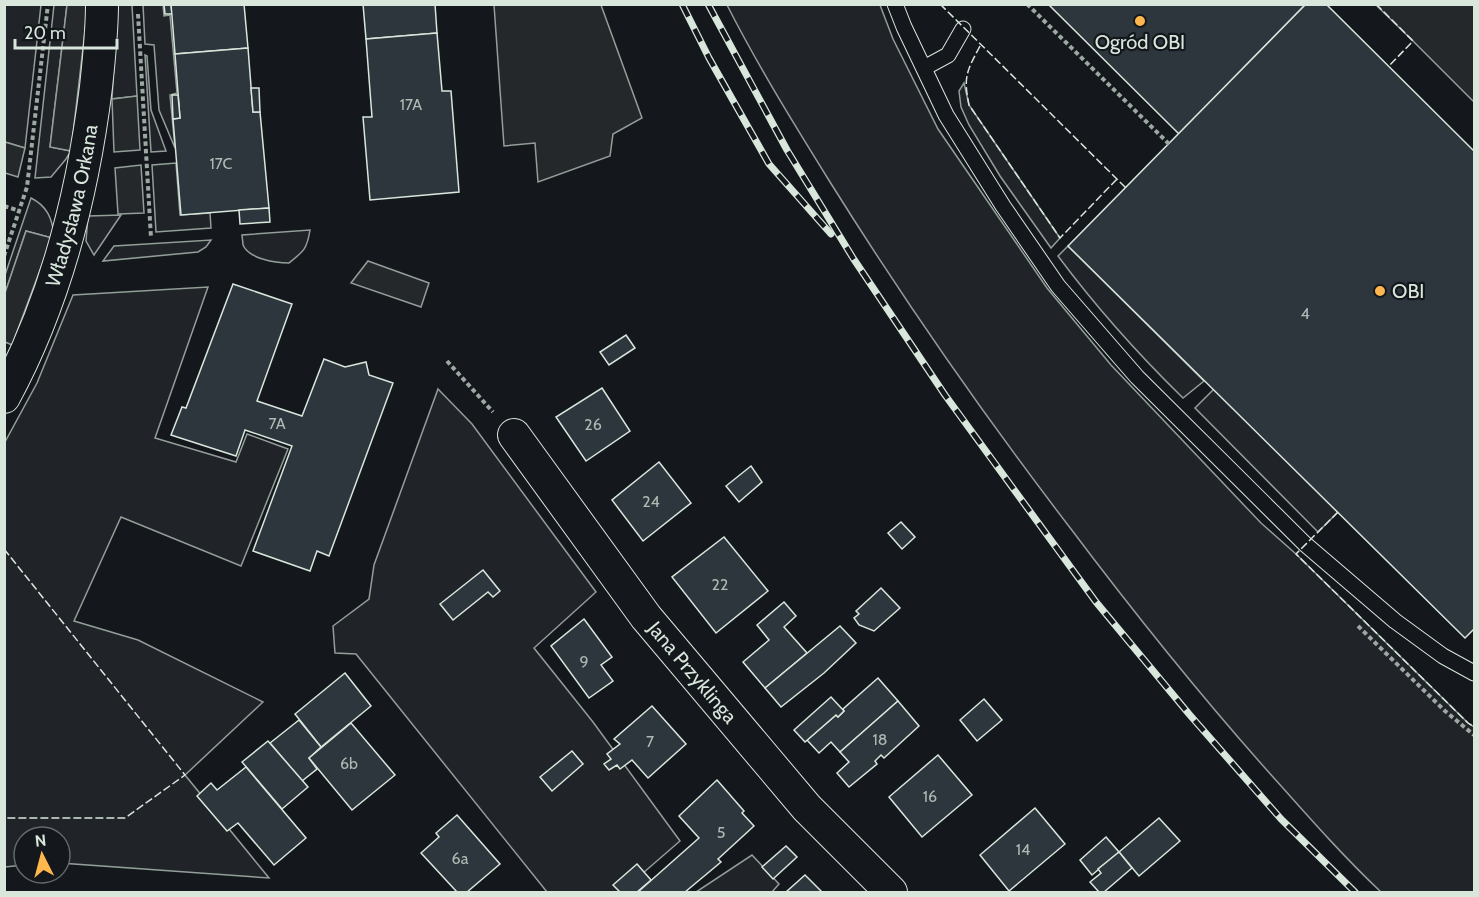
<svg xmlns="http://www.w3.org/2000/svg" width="1479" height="897" font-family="Cabin,sans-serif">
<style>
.green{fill:#202428;stroke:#939e99;stroke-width:1.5}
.parking{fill:#24282b;stroke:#939e99;stroke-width:1.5}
.building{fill:#2c363c;stroke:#d8e6dc;stroke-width:1.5}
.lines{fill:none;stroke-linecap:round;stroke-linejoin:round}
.lane-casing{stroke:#d8e6dc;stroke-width:17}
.street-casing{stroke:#d8e6dc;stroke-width:34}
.path{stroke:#9da8a2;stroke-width:4;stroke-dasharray:4.5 3;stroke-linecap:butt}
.lane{stroke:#14181c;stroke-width:15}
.street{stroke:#14181c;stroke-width:32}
.rail-casing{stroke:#d8e6dc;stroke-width:7}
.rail{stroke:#14181c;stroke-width:4.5;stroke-dasharray:14;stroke-linecap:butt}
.fence{stroke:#d8e6dc;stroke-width:1.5;stroke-dasharray:8 3;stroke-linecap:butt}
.poi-dot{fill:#ffb74d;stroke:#14181c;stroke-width:2}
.labels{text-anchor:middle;stroke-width:4.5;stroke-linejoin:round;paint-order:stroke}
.number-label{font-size:16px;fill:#adbab4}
.poi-label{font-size:20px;fill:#d8e6dc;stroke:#14181c}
.street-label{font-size:20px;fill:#d8e6dc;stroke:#14181c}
</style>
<rect width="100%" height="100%" fill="#14181c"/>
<g class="green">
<path d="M4,5H41L25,148L5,142Z"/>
<path d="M54,5H67L50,147L71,151L66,159L51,177L35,178Z"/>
<path d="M117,5H132L137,96L112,99Z"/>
<path d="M143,5H163L164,16L170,15L177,93L170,95L175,148L159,110L154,45L145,44Z"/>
<path d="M727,5H880L893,39L938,129L1047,288L1111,365L1261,523L1296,554L1468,723L1474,727V892H1381C1346,859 1314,823 1282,787C1207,704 1138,618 1071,529C985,417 905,302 830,182C794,124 758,66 727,5Z"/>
<path d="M145,55L147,56L151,110L166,151L151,152Z"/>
<path d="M964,83L969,105L1060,238L1051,248L1000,176L969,125L961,107L959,91Z"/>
<path d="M176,163L180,215L210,213L211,228L156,232L152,165Z"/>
<path d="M31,198C47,206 52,218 54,235L52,238L26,231L5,293V275Z"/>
<path d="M121,215L94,255L86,241L88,216Z"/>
<path d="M310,230C307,249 304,251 289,263C276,263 249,259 243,245C243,243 242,236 242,235Z"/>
<path d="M211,240L206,247L198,252L103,261L114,246Z"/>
<path d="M1068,246L1204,381L1183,398C1138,354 1096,307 1058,256Z"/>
<path d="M208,287L155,438L236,462L247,434L288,449L241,566L121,517L74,621L138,640L263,702L185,775L269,878L60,863V837H24V865L5,867V442L37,383L73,295Z"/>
<path d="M438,389L472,424L596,592L534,648L593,722L680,841L621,892H547L356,654L335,653L333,626L369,599L374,565Z"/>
<path d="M1214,389L1338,512L1318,532L1195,408Z"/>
<path d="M752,855L779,884L772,892H696Z"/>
</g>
<g class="parking">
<path d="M67,5H88L71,151L50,147Z"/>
<path d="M494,5H601L642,118L613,134L610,156L538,182L535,143L504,146Z"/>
<path d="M1376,5H1474V102L1413,41Z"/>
<path d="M137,96L140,150L114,152L112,99Z"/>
<path d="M5,142L25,148L18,177L5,173Z"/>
<path d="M141,165L144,213L118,214L115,168Z"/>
<path d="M26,231L52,238L12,345L5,342V293Z"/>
<path d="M368,261L429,283L421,307L351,283Z"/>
</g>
<g class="building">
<path d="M164,4H171L172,14H165Z"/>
<path d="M171,4H244L248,48L175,54Z"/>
<path d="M363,4H435L437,33L366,39Z"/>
<path d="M1048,4H1306L1179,134Z"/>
<path d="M1306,4H1326L1474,151V629L1465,638L1068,246Z"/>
<path d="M437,33L442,91H451L459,192L370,200L363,117H372L366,39Z"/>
<path d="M248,48L253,112H260L269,208L181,215L173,119L180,118L175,54Z"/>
<path d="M251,88H259L260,112H253Z"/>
<path d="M172,95H178L180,118L173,119Z"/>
<path d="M269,208L270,222L240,224L239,210Z"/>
<path d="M233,284L292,304L257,401L302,416L324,359L345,367L366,362L369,375L393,383L329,556L317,551L310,571L253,551L292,446L245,430L236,456L171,435L182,407L186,408Z"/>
<path d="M626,335L635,348L609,365L600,352Z"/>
<path d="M602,388L630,431L586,461L556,417Z"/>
<path d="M659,462L691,503L643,541L612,500Z"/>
<path d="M751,466L762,482L739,502L726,486Z"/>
<path d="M901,522L915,537L902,549L888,533Z"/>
<path d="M724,537L768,591L716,633L672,577Z"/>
<path d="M483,570L500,591L493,597L488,592L453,620L440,604Z"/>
<path d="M881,588L900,608L874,631L859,625L854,618L859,614L856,611Z"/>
<path d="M784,602L796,616L784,627L807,653L765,688L743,662L769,640L757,625Z"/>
<path d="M584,619L612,657L601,665L613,681L589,698L551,646Z"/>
<path d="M840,626L856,643L824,673L781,707L765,688Z"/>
<path d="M345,673L371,706L321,747L295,714Z"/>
<path d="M878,678L898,701L840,752L831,742L819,753L807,740L836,715L838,717L844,711L843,709Z"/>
<path d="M831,697L844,711L838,717L836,715L805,742L794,730Z"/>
<path d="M984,699L1002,720L977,741L960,720Z"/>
<path d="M898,701L919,726L884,758L881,755L875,761L877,764L849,787L837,773L849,762L840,752Z"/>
<path d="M652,706L686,744L648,778L632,760L620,769L617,765L609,770L604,764L611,759L607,754L620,744L614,739Z"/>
<path d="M299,720L321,747L309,758L317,769L302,781L270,743Z"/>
<path d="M351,723L395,775L352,810L309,758Z"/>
<path d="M268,741L308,787L282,809L242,762Z"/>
<path d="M572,751L583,764L552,791L540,777Z"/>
<path d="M938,755L972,795L922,837L889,797Z"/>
<path d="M246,767L306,838L274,865L238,823L227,831L197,796L211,783L217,790Z"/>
<path d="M717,780L744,811L742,813L754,826L718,859L721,862L685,892H638L699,838L679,816Z"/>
<path d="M1035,808L1065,844L1009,891L980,855Z"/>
<path d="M457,815L500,864L467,892H457L421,853L439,837L436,833Z"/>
<path d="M1159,818L1180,841L1139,876L1119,852Z"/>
<path d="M1106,837L1119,852L1092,875L1080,860Z"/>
<path d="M786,846L797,857L773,879L762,867Z"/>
<path d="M1119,852L1132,868L1104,892H1099L1090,882L1101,873L1098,869Z"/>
<path d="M637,864L651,880L637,892H620L613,885Z"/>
<path d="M805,875L822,892H786Z"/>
</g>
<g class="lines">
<defs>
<g id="lane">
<path d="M895,4L904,27L946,115L1003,206L1058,286L1137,377L1305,544L1395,621L1443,656L1474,673"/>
<path d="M924,68L948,55L963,29"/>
</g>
<g id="street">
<path id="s1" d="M4,397C55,303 83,192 96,87C99,59 102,32 102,4"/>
<path id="s2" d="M514,435L646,617L807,808L891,892"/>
</g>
</defs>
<use href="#lane" class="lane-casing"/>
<use href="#street" class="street-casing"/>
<g class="path">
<path d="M1027,4L1169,144"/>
<path d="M138,14L151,238"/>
<path d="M4,206L20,211"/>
<path d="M4,256L27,187L48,4"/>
<path d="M447,361L493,412"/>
<path d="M1358,626L1445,711L1474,735"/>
</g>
<use href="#lane" class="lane"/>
<use href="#street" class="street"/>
<defs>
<g id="rail">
<path d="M682,4L709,58L769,164L831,234"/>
<path d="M708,4L787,150L853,258L945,395L1096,602L1189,714L1281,819L1355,892"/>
</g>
</defs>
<use href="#rail" class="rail-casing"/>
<use href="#rail" class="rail"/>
<g class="fence">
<path d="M940,4L1126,188"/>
<path d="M1376,4L1413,41L1389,66"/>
<path d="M980,46C967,71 963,76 969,105L1060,238L1117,179"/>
<path d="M1338,512L1296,554L1468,723L1474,727"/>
<path d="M4,549L185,775L125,818H4"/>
</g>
</g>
<g class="poi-dot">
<circle cx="1140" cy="21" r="6"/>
<circle cx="1380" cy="291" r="6"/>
</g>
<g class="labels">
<g class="number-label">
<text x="411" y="110">17A</text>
<text x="221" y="169">17C</text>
<text x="1305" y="319">4</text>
<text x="277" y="429">7A</text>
<text x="593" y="430">26</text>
<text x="651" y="507">24</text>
<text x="720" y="590">22</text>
<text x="584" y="667">9</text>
<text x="880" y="745">18</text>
<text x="650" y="747">7</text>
<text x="349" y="769">6b</text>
<text x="930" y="802">16</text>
<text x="721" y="838">5</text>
<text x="1023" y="855">14</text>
<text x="460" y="864">6a</text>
</g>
<g class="poi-label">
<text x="1140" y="49">Ogród OBI</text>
<text x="1392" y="298" text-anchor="start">OBI</text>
</g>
<g class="street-label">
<text dy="7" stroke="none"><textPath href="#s1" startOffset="204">Władysława Orkana</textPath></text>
<text dy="7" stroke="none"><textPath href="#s2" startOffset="297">Jana Przyklinga</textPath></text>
</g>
</g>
<rect width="1479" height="897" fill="none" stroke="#d8e6dc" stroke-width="12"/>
<g transform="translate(42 855) rotate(354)"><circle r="28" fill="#14181c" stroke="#626a69" stroke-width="1.5"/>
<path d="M0-4.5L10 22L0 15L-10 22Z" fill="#ffb74d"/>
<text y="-9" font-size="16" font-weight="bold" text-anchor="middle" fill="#d8e6dc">N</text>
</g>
<path d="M15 39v9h102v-9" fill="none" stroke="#d8e6dc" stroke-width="3"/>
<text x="24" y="39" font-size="18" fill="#d8e6dc" stroke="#14181c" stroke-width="4.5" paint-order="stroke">20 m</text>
</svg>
